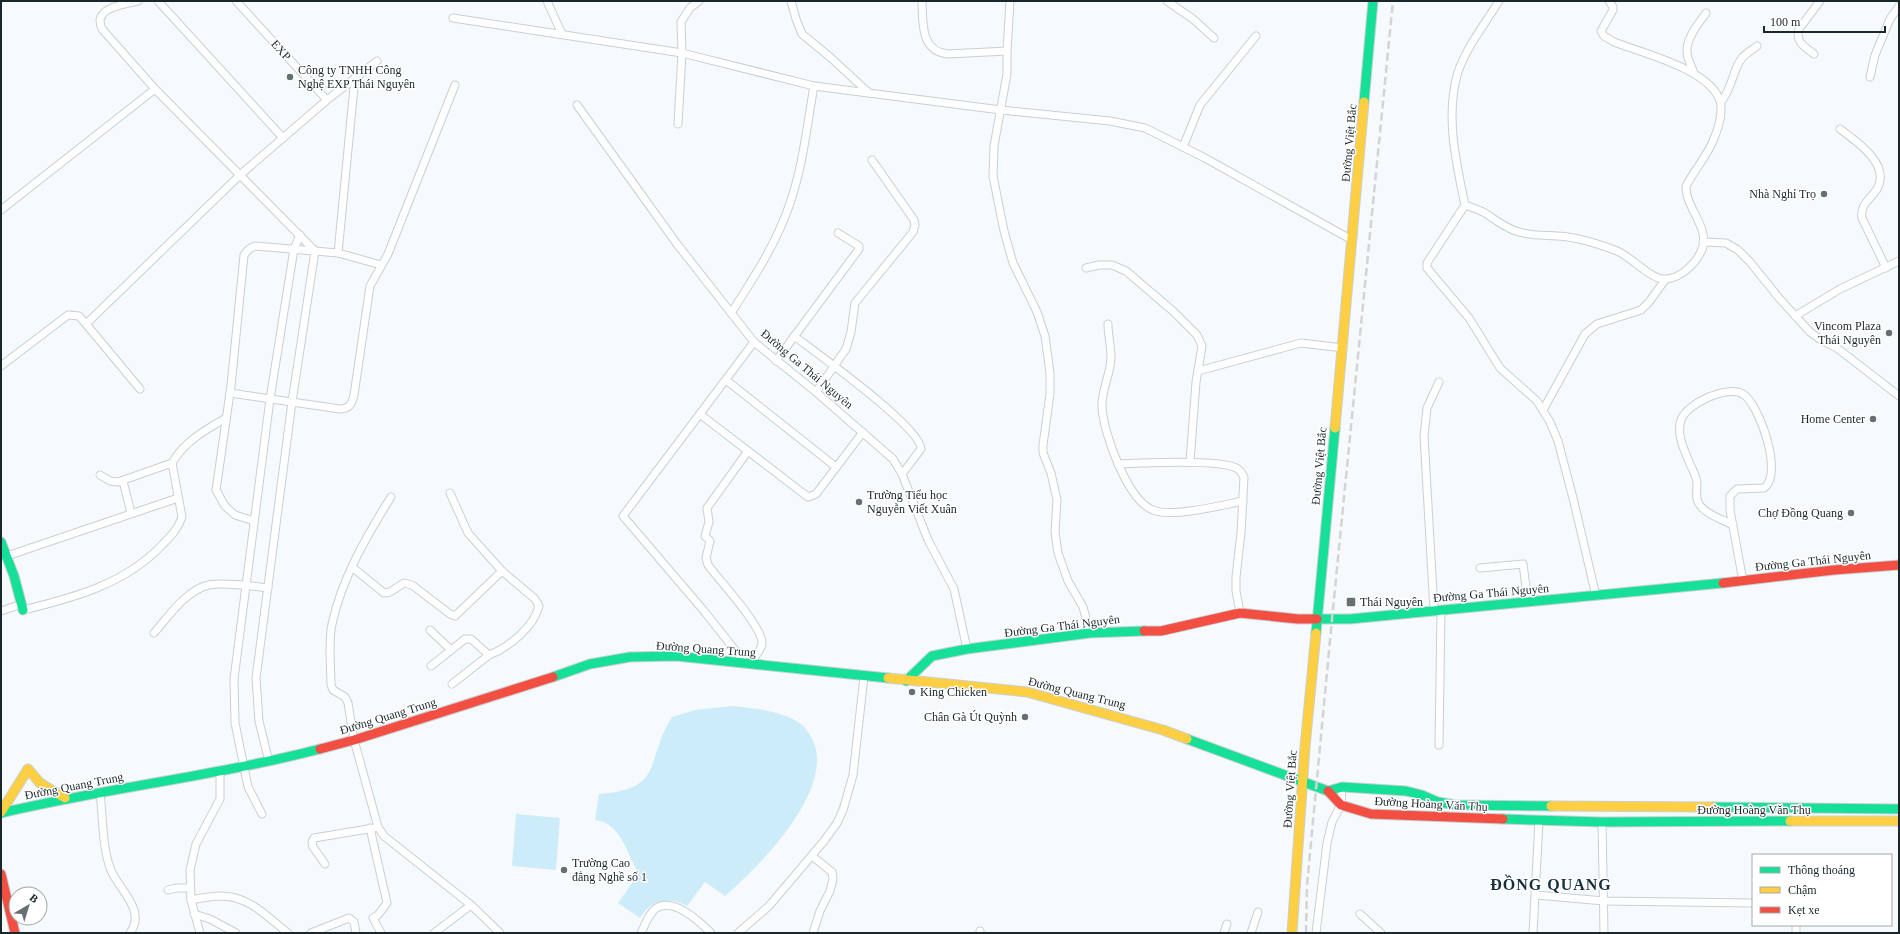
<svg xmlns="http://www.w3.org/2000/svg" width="1900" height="934" font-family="Georgia,serif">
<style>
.green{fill:#ccecfa}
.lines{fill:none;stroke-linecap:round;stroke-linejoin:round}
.street-casing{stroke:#c8d0d4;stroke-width:9}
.fast-casing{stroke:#c8d0d4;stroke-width:11}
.slow-casing{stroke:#c8d0d4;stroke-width:11}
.jam-casing{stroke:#c8d0d4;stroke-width:11}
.street{stroke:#fefeff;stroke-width:7}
.fast{stroke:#16e098;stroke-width:9}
.slow{stroke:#ffcf43;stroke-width:9}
.jam{stroke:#f24e42;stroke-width:9}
.rail{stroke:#d2d4d5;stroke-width:2.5;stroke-dasharray:8 4;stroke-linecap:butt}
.poi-dot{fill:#667074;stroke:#fff;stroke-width:1.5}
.labels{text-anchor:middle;stroke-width:3;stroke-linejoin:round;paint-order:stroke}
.street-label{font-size:12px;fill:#19262b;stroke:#fff}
.poi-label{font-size:12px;fill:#19262b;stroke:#fff;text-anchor:start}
.district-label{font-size:16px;font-weight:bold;letter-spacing:1px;fill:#13313d;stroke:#fff}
</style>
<rect width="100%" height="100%" fill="#f6fafc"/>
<g class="green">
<path d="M732,706C752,708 776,710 795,720C804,725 810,733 814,743C833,792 759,867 725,896L705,882L687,906C669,896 650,900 640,918L618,903L639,873C626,854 622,823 595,820L599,794C666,789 644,761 672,717L695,710Z"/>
<path d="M516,814L560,818L556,870L512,866Z"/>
</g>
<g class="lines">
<defs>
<g id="street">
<path d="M138,1C128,4 102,6 100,20C100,22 101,27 102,29L155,89L315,251"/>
<path d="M158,1L283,138"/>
<path d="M236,1L327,100"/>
<path d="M547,1L562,34"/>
<path d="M791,1L796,19L802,34L830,57L869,93"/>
<path d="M922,1C923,23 920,51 948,54L1007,51"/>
<path d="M1010,1L1007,51V74L994,146L993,176L1004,231L1013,263L1037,312L1045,336L1050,373V394L1043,445V453L1051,473L1057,500L1055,532L1058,553L1068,581L1083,607L1090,633"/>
<path d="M1167,1L1193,19L1214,38"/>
<path d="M1499,1C1485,24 1467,46 1458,72C1445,114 1456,163 1465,205L1427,263V268L1469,318L1500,368L1537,401L1550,422L1558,441L1574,502L1596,596"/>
<path d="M453,18L682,53L814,86L1001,110L1110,121L1145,128L1205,158L1352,240"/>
<path d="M1814,54C1805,47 1795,42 1799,29L1820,1"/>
<path d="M1694,73C1692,67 1687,59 1687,52C1686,38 1699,23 1706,13"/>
<path d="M1870,77L1875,55L1890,19L1899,6"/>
<path d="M1721,102C1733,87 1732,71 1742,58C1746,53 1752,50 1757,46"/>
<path d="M577,105L677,244L754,342L816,392L893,459L902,474L928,540L954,589L967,649"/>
<path d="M678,124L682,53L681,22L690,8L699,1"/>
<path d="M1840,129C1856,141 1891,164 1877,189C1870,200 1860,204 1862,218L1886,268"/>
<path d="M1183,147L1200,105L1256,36"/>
<path d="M1465,205C1471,207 1479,210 1485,213C1496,220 1506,229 1519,232C1532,236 1545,235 1558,236C1577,237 1599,244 1617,251C1632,257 1652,281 1666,279C1682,278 1699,261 1703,246C1708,226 1685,206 1686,186C1695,169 1709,154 1715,136C1719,127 1723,110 1720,101C1710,69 1642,53 1614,42L1604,36L1601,31L1613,10V7L1609,1"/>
<path d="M1,210L155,89"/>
<path d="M1703,242L1726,243L1738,250L1750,262L1779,298L1810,332L1821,340L1837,348L1899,396"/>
<path d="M338,253L355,77"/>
<path d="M1086,268L1099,265H1112L1126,271L1174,312L1197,335L1202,346L1196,382L1190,462"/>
<path d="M731,313C753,279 776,244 789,206C803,167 807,125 814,86"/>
<path d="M1795,316L1840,289L1899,261"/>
<path d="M86,324L140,389"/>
<path d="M1108,324C1108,335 1111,346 1111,357C1111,374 1101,390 1102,407C1103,433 1128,501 1153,510C1171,518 1223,505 1243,501"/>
<path d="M794,336C815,352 921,427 921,449L902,474"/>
<path d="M776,361L859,249V246L838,233"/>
<path d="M1,366L68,315L79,316L86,324L240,175L327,100L377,61"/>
<path d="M1198,371L1301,343L1343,348"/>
<path d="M726,380L836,467"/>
<path d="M816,392L846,349L851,332L855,303L913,232L915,225L914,220L872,160"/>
<path d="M230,393L340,409C349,409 352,404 354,395L370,286L388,254L455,85"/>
<path d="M1543,410L1585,334L1597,324L1641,310L1649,302L1665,280"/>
<path d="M701,415L808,497L816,494L863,432"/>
<path d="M748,451L707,508L709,522L705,536L710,541L706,558L708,565C719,580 762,626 762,643C762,650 753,659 749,664"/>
<path d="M1118,464C1139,463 1224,459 1238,469C1241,471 1242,474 1244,477L1241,533L1236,577V591L1240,613"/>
<path d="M100,475L110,481L118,482L172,463"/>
<path d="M123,481L131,513"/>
<path d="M391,497C366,537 342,578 332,624C328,641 331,668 331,685L333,690L345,697L348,703L354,740L378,827L384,836L471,905L500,933"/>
<path d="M254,521L235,515L225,506L216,490L231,386L244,255L249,249L255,246L338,253L381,265"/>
<path d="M1733,525C1722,519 1700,513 1697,499C1696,494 1697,489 1697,484C1697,477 1693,471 1690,464C1685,452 1676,434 1681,420C1687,403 1727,385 1743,394C1759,404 1784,474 1764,488L1737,489L1730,496V510L1743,581"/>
<path d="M7,556L178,498"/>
<path d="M352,567L384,593L390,592L404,583L412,585L450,614L455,616L502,571"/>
<path d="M1480,568L1523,564L1528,602"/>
<path d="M23,610C73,598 126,584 163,544C171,536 178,529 182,517L172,463C184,442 205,430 226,418"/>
<path d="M1434,610L1424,436L1427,408L1439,382"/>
<path d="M1,611L22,604"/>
<path d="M430,630L451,650"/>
<path d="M154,633C169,616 186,590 209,585C224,582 253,586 268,588"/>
<path d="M746,664L704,611L623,516L754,342"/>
<path d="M431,666L465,639H471L489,655C508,648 534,627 539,606L535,599L502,571L468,533L450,493"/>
<path d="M452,684L489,655"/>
<path d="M1439,745L1441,610"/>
<path d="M269,762L259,721L256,678L292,402L315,251"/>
<path d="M100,792C103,817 102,845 110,868C118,890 147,909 130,933"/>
<path d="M262,814L248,787L235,723L234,679L270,399L294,249L300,235"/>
<path d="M1602,822L1604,933"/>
<path d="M370,828L387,903L378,915L373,918L381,933"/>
<path d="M812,856L832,872L833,879L830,891L820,911L813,933"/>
<path d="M325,864L313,847L312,842L314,838L374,828"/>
<path d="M168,890L176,888H190"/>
<path d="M1536,895L1604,901L1753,903"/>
<path d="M191,900C201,898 212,896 222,896C251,897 267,917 288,933"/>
<path d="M194,914L210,919L236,933"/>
<path d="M1360,914L1381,933"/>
<path d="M200,933L191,900L190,870L196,844L220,799V771"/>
<path d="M311,933L349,918L354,922L356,933"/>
<path d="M434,933L471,905"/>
<path d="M641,933C645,925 648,915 655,909C672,896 699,921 711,933"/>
<path d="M738,933L769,906L824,841L837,823L843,810L853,775L864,677"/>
<path d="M980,933V931"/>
<path d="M1224,933L1227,924"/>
<path d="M1251,933L1258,912"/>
<path d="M1316,933L1327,843L1332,822L1341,805L1342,787"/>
<path d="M1533,933L1539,821"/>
<path d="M1796,933V925"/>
</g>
<g id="fast">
<path d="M1364,102L1373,1"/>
<path d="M1,542L14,576L23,610"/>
<path d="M1317,619H1350L1723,583"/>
<path d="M1316,633L1335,428"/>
<path d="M553,677L590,664L630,657L676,656L888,678"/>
<path d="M906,681L932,656L967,649L1090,633L1144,631"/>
<path d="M1187,739L1328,791L1342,787L1406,791L1422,795L1438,802L1456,805L1551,806"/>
<path d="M1713,807L1899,809"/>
<path d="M1,813C107,788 215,776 320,749"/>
<path d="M1503,819L1602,822L1790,821"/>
</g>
<g id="slow">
<path d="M1335,428L1364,102"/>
<path d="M888,678L1027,692L1163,730L1187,739"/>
<path d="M1551,806L1713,807"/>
<path d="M1,812L28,769L40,783L65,798"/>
<path d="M1790,821H1899"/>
<path d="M1292,933L1305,747L1316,633"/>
</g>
<g id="jam">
<path d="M1723,583L1834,570L1899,565"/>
<path d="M1144,631H1161L1240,613L1298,619H1317"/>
<path d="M320,749L354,740L553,677"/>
<path d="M1328,791L1341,805L1371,814L1503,819"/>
<path d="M1,874L15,933"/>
</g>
</defs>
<use href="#street" class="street-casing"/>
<use href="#fast" class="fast-casing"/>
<use href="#slow" class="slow-casing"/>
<use href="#jam" class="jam-casing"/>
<use href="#street" class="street"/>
<use href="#fast" class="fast"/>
<use href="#slow" class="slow"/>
<use href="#jam" class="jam"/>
<path class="rail" d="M1306,933L1307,885L1332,619L1393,1"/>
</g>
<g class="poi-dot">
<circle cx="290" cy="77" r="4"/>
<circle cx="1824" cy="194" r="4"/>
<circle cx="1889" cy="333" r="4"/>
<circle cx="1873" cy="419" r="4"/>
<circle cx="859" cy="502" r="4"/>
<circle cx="1851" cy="513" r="4"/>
<rect x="1346" y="597" width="10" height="10" rx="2"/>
<circle cx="912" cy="692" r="4"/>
<circle cx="1025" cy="717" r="4"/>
<circle cx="564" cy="870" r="4"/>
</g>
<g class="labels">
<g class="street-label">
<text transform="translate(281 50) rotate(48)" y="4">EXP</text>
<text transform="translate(1349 143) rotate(-85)" y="4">Đường Việt Bắc</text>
<text transform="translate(807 369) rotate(40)" y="4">Đường Ga Thái Nguyên</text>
<text transform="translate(1319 466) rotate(-85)" y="4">Đường Việt Bắc</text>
<text transform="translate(1813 561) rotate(-6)" y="4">Đường Ga Thái Nguyên</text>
<text transform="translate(1491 593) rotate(-5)" y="4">Đường Ga Thái Nguyên</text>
<text transform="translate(1062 626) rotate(-7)" y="4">Đường Ga Thái Nguyên</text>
<text transform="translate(706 649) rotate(4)" y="4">Đường Quang Trung</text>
<text transform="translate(1077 693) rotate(14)" y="4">Đường Quang Trung</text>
<text transform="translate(388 716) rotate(-17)" y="4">Đường Quang Trung</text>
<text transform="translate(74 786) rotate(-11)" y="4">Đường Quang Trung</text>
<text transform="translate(1290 789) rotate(-86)" y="4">Đường Việt Bắc</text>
<text transform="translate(1431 804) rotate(3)" y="4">Đường Hoàng Văn Thụ</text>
<text x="1754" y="814">Đường Hoàng Văn Thụ</text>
</g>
<g class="poi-label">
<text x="298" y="74">Công ty TNHH Công<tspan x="298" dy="14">Nghệ EXP Thái Nguyên</tspan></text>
<text x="1816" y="198" text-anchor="end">Nhà Nghỉ Trọ</text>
<text x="1881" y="330" text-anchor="end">Vincom Plaza<tspan x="1881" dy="14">Thái Nguyên</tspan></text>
<text x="1865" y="423" text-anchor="end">Home Center</text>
<text x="867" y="499">Trường Tiểu học<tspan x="867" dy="14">Nguyễn Viết Xuân</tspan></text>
<text x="1843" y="517" text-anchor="end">Chợ Đồng Quang</text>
<text x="1360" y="606">Thái Nguyên</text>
<text x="920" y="696">King Chicken</text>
<text x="1017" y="721" text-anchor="end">Chân Gà Út Quỳnh</text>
<text x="572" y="867">Trường Cao<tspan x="572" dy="14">đẳng Nghề số 1</tspan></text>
</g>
<g class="district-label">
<text x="1551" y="890">ĐỒNG QUANG</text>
</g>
</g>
<rect width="1900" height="934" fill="none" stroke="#19262b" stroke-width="4"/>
<rect x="1752" y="854" width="140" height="72" fill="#ffffff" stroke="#a3a8aa"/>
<rect x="1760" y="867" width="20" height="6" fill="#16e098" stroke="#a3a8aa"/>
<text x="1788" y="874" font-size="12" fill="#19262b">Thông thoáng</text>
<rect x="1760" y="887" width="20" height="6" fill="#ffcf43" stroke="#a3a8aa"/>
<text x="1788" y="894" font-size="12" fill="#19262b">Chậm</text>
<rect x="1760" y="907" width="20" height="6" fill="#f24e42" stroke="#a3a8aa"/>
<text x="1788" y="914" font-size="12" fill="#19262b">Kẹt xe</text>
<g transform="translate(28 906) rotate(38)"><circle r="19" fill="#ffffff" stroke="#a3a8aa"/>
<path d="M0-3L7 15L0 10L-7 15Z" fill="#667074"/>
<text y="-6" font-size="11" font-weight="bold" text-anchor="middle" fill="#19262b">B</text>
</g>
<path d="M1764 26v6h121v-6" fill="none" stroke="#19262b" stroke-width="2"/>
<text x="1770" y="26" font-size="12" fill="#19262b" stroke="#ffffff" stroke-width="3" paint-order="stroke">100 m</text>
</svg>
